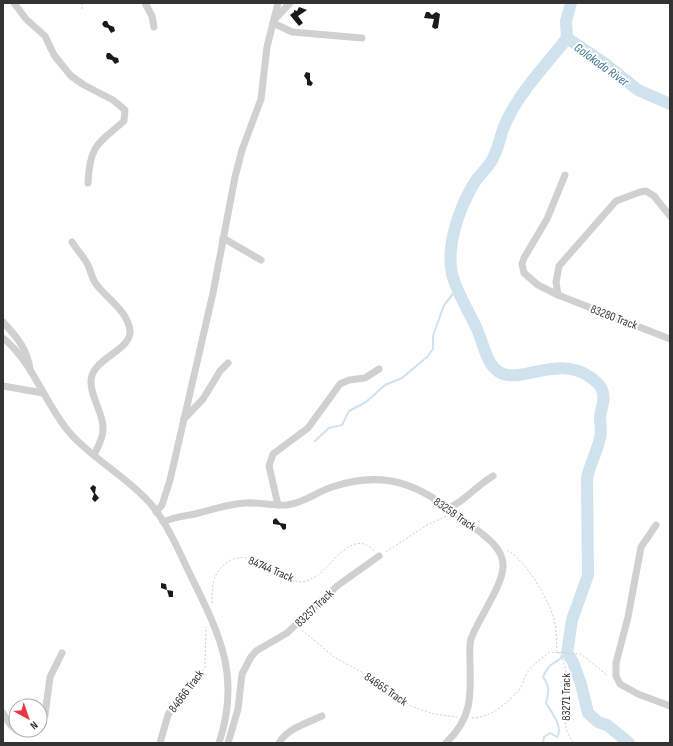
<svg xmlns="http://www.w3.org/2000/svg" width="673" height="746" font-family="'Sofia Sans Condensed',sans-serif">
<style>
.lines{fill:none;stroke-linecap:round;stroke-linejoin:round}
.stream{stroke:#cfe2ee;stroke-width:2}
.river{stroke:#cfe2ee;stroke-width:12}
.building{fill:#1a1a1a}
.path{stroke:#cdcdcd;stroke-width:1;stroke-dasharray:2 2;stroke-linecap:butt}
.minor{stroke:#d0d0d0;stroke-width:7}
.labels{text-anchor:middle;stroke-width:4;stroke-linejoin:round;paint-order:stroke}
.street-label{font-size:12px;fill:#333;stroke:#fff}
.water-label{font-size:13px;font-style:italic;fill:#3f7597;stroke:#fff}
</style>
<rect width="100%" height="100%" fill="#fff"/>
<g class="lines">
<g class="stream">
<path d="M315,441L329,428L342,425L349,411L366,402L385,385L402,378L427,357L433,349V336L444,305L457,289"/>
<path d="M543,743L544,737L550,733L557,737C564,728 551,711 546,703C549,692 550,686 543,677C549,661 557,664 567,653"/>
</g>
<g class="river">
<path d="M571,3L566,21L567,38L604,63L638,90L670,104"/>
<path d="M567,38C547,64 524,87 509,116C501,129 500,145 493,158C489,168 478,175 473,185C459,209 446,246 452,274C457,293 468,310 476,327C483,340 485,363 499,372C520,385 558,354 590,377C595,381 600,384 602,390C606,399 601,408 600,417C600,424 602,431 600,438C597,452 590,464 587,478L588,575L572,620L567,653L573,662L581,684L588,713L598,722L607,725L629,743"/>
</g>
</g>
<g class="building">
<path d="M299,7L307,10L298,16L303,23L299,26L290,15L294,12V10L297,11Z"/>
<path d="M426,12H429L432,15L436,12L440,14L438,28L435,29L432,27L434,19L424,18Z"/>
<path d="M104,21H107L109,25L114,27L115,31L111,33L108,28L104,27L102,24Z"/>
<path d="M107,53H110L114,57L118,58L119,62L115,64L112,60L107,59L106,56Z"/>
<path d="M306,72L310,73V80L313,83L311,86L307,85V80L304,76Z"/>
<path d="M93,485L96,487L95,493L99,498L95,502L92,499L94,494L90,488Z"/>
<path d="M276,518L280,523L286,524V529L283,530L280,525L273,524V520Z"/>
<path d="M161,583L166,584L167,590L173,591V597H169L167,590L161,588Z"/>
</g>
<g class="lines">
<g class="path">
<path d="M82,9V3"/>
<path d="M507,550C526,561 548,598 554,619C557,629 556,641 557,651"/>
<path d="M386,552L427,525L447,516"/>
<path d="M212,603C212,588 212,574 225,564C250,543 276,580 301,582C306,582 314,578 318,575C333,564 353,528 374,551"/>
<path d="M302,630L334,657L365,674L411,706L434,714L457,717"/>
<path d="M558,652C575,674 560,702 566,728C567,733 571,738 573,743"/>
<path d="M180,699L200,676L205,667L206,627"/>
<path d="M472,718C490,718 508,703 519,690C523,685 524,678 527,673C533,664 542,658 550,652L581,654L608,676"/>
</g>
<g class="minor">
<path d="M14,3L26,19L45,36L54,55L71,76L84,85L113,100L125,110L124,121C98,144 90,144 88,183"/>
<path d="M145,3L152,16L154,27"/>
<path d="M275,19L290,3"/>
<path d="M273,23L292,32L362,38"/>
<path d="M565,175L547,219L524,258L522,264L524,273L538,285L558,295L670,339"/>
<path d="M223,238L261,260"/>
<path d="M72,242C77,250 84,257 88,265C91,271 92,279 96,284C107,299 128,311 130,331C131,351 90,359 91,382C91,399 104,413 103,430C103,438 98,447 94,455"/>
<path d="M558,295L556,282L559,266L616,201L640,192L646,191L654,196L670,216"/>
<path d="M3,322C17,337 28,350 30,370"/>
<path d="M3,338C33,362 45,404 69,432C92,459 125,475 149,502C166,521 177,547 188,570C218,632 242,673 219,743"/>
<path d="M3,386L43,393"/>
<path d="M184,419L203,399L220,371L228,363"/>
<path d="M278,505L269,466L273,454L308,428L340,384L349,380L365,378L379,369"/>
<path d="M449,508C465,501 476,486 493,476"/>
<path d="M156,512L162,505L170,480L213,293L235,177L242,150L261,99L267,47L278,3"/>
<path d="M163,522C173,517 184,516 195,514C211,510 228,504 245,503C259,502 273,506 287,505C303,503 317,492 332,487C392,467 425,489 472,526C484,535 503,548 503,565C504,584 478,619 471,639C469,646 470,655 470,663C471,697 472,718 446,743"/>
<path d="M656,525L641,547L628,617L616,663V676L620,684L638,694L670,706"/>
<path d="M3,713C8,722 12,729 22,733L31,730"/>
<path d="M40,722L45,715L50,677L62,653"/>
<path d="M160,743L168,715L175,704"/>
<path d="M228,743L238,709L242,674L251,657L256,651L287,633L337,586L379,556"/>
<path d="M279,743C288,728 307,723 322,716"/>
</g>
</g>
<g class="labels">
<g class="street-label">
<text transform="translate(614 317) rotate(21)" y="4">83280 Track</text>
<text transform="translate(455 514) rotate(35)" y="4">83258 Track</text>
<text transform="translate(271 569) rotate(23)" y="4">84744 Track</text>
<text transform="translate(314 608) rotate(-44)" y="4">83257 Track</text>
<text transform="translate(386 689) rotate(34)" y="4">84665 Track</text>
<text transform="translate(186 691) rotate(-53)" y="4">84666 Track</text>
<text transform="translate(566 697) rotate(-90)" y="4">83271 Track</text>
</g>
<g class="water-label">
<text transform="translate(602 64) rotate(36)" y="5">Golokodo River</text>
</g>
</g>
<rect width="673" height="746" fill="none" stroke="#333333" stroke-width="8"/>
<g transform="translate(28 718) rotate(140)"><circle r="19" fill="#ffffff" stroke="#adadad"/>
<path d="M0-3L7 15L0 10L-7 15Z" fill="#e63946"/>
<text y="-6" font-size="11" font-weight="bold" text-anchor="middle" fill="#333333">N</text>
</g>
</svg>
